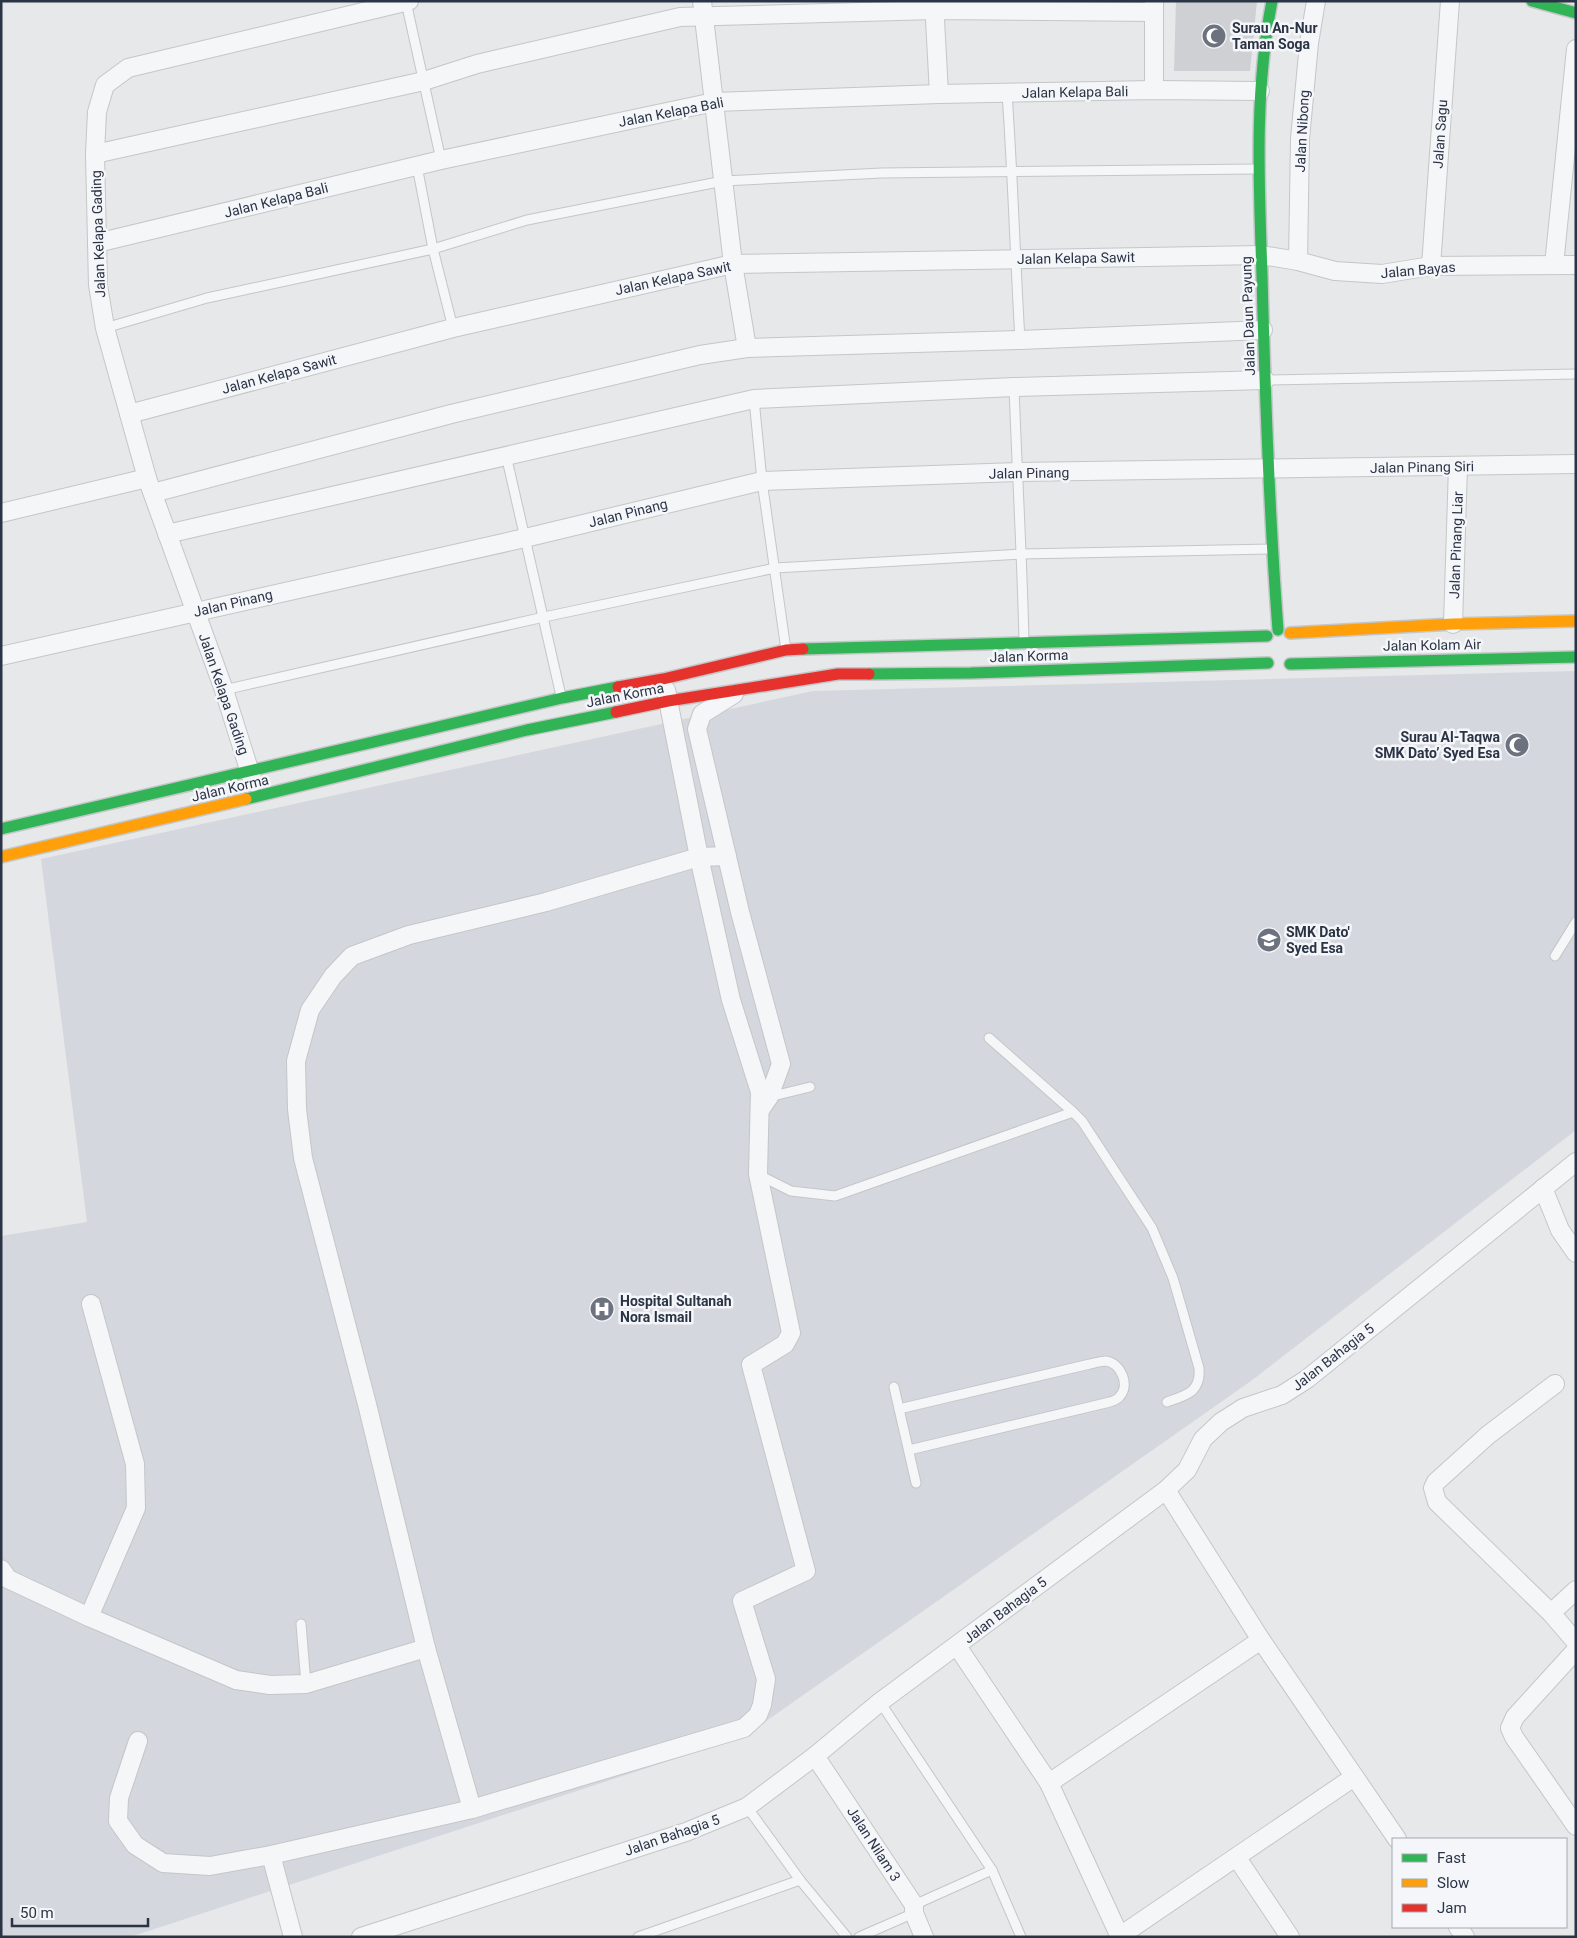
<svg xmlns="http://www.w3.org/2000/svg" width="1577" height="1938" font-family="Roboto,sans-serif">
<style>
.built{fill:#d4d7dd}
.building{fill:#ced0d3}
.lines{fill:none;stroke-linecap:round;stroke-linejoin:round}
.lane-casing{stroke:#c4c6c8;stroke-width:11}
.street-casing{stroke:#c4c6c8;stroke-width:20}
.fast-casing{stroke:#c4c6c8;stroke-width:14}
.slow-casing{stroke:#c4c6c8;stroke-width:14}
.jam-casing{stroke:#c4c6c8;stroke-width:14}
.lane{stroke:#f5f6f7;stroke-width:9}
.street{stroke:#f5f6f7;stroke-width:18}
.fast{stroke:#30b455;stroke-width:11}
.slow{stroke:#ff9f0a;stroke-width:11}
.jam{stroke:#e5322d;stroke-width:11}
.labels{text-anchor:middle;stroke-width:5;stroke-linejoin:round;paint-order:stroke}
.poi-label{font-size:14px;font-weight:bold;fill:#2b3445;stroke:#f4f6f9;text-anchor:start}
.street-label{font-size:14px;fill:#2b3445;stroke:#f4f6f9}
</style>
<rect width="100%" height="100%" fill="#e6e8ea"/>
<path class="built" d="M1576,671V1130L1251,1381L745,1736L130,1937H1V1236L87,1222L41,859L813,691Z"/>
<path class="building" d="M1176,1H1257L1250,71H1174Z"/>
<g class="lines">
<defs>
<g id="lane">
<path d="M406,2L441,160"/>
<path d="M1007,94C1013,176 1015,258 1020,340"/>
<path d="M417,166L433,249L453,328"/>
<path d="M105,328L207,298L433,249L527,220L723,181L882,173L1257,169"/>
<path d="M1266,380L1576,374"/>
<path d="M1014,387C1017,471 1022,556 1024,641"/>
<path d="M754,399L762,481L786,650"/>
<path d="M506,455L561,696"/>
<path d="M224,690L544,617L775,568L1022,554L1271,549"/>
<path d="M1555,956L1576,922"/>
<path d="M989,1038L1073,1112L1082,1121L1152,1228L1173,1278L1199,1368C1201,1392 1187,1395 1167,1402"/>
<path d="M769,1097L810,1087"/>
<path d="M759,1175L791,1191L835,1196L1073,1112"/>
<path d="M894,1387L916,1483"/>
<path d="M899,1409L1090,1364C1095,1363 1101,1361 1106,1361C1121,1363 1130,1385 1120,1396C1118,1399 1113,1401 1110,1402L909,1450"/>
<path d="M301,1624L306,1684"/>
<path d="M880,1702L992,1870L1021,1937"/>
<path d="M747,1807L800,1880L847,1937"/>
<path d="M914,1905L992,1870"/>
<path d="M638,1937L800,1880"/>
<path d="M859,1937L914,1913"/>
</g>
<g id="street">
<path d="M702,1L733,264L747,348"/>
<path d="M934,1L939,94"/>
<path d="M1154,2V90"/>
<path d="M95,154L424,81L477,64L680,17L935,10L1154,12"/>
<path d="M97,243L441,160L714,102L939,94L1154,90L1260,91"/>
<path d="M1298,261L1300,139L1309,43L1316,1"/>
<path d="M1554,265L1576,49"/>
<path d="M1431,266L1450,1"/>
<path d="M129,414L453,328L733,264L1261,255L1298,261L1335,271L1382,274L1431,266L1576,265"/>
<path d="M153,493L451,414L700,355L747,348L1020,340L1263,330"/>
<path d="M1,513L147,478"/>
<path d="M167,534L754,399L1014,387L1265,380"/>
<path d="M1453,624L1458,466"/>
<path d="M1,656L525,538L762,481L1017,472L1576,464"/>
<path d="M734,694L702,714L697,729L740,912L781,1064L769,1097L760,1110"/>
<path d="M253,782L224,690L147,478L105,328L98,285L95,154L97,112L105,85L128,68L409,1"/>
<path d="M1543,1188L1560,1230L1576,1253"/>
<path d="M1555,1384L1488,1435L1436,1482L1433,1488L1437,1502L1551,1613L1576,1642"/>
<path d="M1166,1490L1261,1640L1397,1839"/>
<path d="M1,1569L8,1579L89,1617L236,1680L270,1685L306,1684L426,1648"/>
<path d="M1551,1613L1576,1590"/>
<path d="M89,1617L136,1508L135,1464L91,1304"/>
<path d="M957,1646L1049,1783L1120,1937"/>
<path d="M1576,1650L1515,1717L1510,1728L1514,1737L1576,1826"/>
<path d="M138,1741L119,1798L118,1821L135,1845L163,1863L210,1866L271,1855L472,1809L744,1728L758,1715L762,1705L766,1679L742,1601L806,1571L751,1365L785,1344L791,1333L758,1174L760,1092L731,1000L699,857L666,690"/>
<path d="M815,1756L914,1905V1913L924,1937"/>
<path d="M1049,1783L1261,1640"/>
<path d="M472,1809L426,1648L368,1408L303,1158L297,1109L296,1061L310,1010L333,976L352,956L409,935L546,902L699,857L727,856"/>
<path d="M271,1855L293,1937"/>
<path d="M1237,1858L1290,1937"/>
<path d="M1458,1927L1465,1937"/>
<path d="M1120,1936L1354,1777"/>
<path d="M361,1937L686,1832L747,1807L815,1756L880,1702L1166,1490L1187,1470L1203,1439L1221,1422L1243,1408L1282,1395L1307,1379L1576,1162"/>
</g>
<g id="fast">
<path d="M1272,1C1254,92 1259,184 1262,276C1265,394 1269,512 1278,630"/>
<path d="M1532,1L1576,13"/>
<path d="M803,649L1267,636"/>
<path d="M1290,664L1576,657"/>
<path d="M869,674L971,673L1268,663"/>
<path d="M246,799L527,730L616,712"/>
<path d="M1,829L562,698L618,687"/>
</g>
<g id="slow">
<path d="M1290,633L1453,624L1576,621"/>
<path d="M1,857L246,799"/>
</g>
<g id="jam">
<path d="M618,687L663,679L786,650L803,649"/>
<path d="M616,712L668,701L838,674H869"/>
</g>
</defs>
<use href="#lane" class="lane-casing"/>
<use href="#street" class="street-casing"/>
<use href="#fast" class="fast-casing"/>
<use href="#slow" class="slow-casing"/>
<use href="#jam" class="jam-casing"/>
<use href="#lane" class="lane"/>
<use href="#street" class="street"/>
<use href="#fast" class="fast"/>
<use href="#slow" class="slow"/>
<use href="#jam" class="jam"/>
</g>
<defs>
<symbol id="mosque-disc" viewBox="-11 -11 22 22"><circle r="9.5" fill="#6c737f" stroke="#f4f6f9"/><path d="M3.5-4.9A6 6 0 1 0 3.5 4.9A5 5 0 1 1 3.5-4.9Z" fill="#fff"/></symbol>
<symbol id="school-disc" viewBox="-11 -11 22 22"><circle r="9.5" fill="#6c737f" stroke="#f4f6f9"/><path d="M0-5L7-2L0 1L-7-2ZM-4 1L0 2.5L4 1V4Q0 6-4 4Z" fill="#fff"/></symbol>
<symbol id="hospital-disc" viewBox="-11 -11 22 22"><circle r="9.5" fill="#6c737f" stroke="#f4f6f9"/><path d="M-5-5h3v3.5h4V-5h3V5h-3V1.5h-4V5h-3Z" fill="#fff"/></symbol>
</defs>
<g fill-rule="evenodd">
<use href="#mosque-disc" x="1200" y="22" width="28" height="28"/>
<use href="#mosque-disc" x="1503" y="731" width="28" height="28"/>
<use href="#school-disc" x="1255" y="926" width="28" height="28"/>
<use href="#hospital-disc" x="588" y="1295" width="28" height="28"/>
</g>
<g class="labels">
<g class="poi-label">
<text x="1232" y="33">Surau An-Nur<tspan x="1232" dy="16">Taman Soga</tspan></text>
<text x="1500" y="742" text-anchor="end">Surau Al-Taqwa<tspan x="1500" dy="16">SMK Dato’ Syed Esa</tspan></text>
<text x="1286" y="937">SMK Dato'<tspan x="1286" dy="16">Syed Esa</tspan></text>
<text x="620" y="1306">Hospital Sultanah<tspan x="620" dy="16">Nora Ismail</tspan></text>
</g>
<g class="street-label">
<text transform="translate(1075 92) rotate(-1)" y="5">Jalan Kelapa Bali</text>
<text transform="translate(671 112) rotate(-11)" y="5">Jalan Kelapa Bali</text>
<text transform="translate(1302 131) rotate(-87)" y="5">Jalan Nibong</text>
<text transform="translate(1440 134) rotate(-86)" y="5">Jalan Sagu</text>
<text transform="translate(276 200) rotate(-14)" y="5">Jalan Kelapa Bali</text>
<text transform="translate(98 234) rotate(-92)" y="5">Jalan Kelapa Gading</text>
<text transform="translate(1076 258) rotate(-1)" y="5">Jalan Kelapa Sawit</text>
<text transform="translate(1418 270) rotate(-5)" y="5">Jalan Bayas</text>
<text transform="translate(673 278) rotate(-12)" y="5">Jalan Kelapa Sawit</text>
<text transform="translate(1248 316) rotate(-92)" y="5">Jalan Daun Payung</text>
<text transform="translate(279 374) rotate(-15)" y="5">Jalan Kelapa Sawit</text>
<text transform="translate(1422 467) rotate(-1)" y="5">Jalan Pinang Siri</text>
<text transform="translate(1029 473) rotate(-1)" y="5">Jalan Pinang</text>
<text transform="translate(628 513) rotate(-14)" y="5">Jalan Pinang</text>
<text transform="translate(1456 545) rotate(-88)" y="5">Jalan Pinang Liar</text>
<text transform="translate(233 603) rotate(-13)" y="5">Jalan Pinang</text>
<text transform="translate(1432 645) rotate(-1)" y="5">Jalan Kolam Air</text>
<text transform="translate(1029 656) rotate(-2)" y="5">Jalan Korma</text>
<text transform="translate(224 694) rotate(71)" y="5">Jalan Kelapa Gading</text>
<text transform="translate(625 695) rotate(-11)" y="5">Jalan Korma</text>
<text transform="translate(230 788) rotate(-13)" y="5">Jalan Korma</text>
<text transform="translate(1333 1357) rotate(-38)" y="5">Jalan Bahagia 5</text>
<text transform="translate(1005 1610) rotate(-37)" y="5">Jalan Bahagia 5</text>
<text transform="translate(672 1835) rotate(-19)" y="5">Jalan Bahagia 5</text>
<text transform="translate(874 1844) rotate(57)" y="5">Jalan Nilam 3</text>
</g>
</g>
<rect width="1577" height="1938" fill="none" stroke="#2b3445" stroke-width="5"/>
<rect x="1392" y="1838" width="175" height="90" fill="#f4f6f9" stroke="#a4a8b1"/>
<rect x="1402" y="1854" width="25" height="8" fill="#30b455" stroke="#a4a8b1"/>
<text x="1437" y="1863" font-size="15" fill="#2b3445">Fast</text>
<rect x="1402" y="1879" width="25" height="8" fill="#ff9f0a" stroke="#a4a8b1"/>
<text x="1437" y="1888" font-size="15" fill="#2b3445">Slow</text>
<rect x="1402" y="1904" width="25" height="8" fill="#e5322d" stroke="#a4a8b1"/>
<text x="1437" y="1913" font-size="15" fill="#2b3445">Jam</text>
<path d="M12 1918v8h136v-8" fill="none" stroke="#2b3445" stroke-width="2.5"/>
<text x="20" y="1918" font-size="15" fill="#2b3445" stroke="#f4f6f9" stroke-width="4" paint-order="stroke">50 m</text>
</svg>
